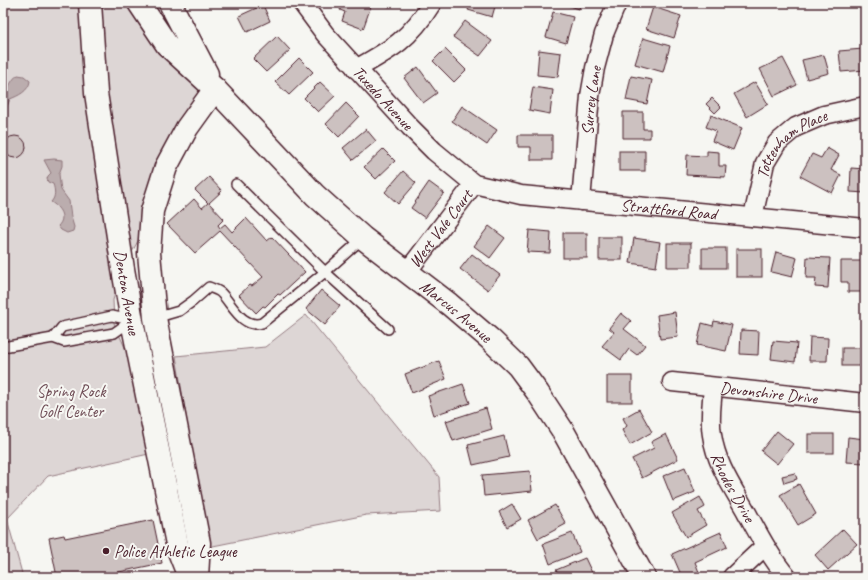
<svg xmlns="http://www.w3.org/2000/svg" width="868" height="580" font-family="Caveat,sans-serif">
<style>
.green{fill:#ddd6d5;stroke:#947a80}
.water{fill:#bbadae;stroke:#8e747a}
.building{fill:#ccc1c0;stroke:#4a1f2b}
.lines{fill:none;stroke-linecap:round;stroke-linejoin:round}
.lane-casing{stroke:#4a1f2b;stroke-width:12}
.street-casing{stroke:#4a1f2b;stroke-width:21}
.secondary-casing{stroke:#4a1f2b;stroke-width:25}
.lane{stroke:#f6f6f2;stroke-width:9}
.street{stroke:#f6f6f2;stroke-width:18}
.secondary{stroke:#f6f6f2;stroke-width:22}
.poi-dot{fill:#4a1f2b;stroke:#f6f6f2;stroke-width:1.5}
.labels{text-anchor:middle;stroke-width:4;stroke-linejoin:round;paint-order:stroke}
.street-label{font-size:17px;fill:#4a1f2b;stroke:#f6f6f2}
.park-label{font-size:17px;fill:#6f4d56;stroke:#f6f6f2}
.poi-label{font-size:17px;fill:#4a1f2b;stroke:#f6f6f2;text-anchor:start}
</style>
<rect width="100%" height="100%" fill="#f6f6f2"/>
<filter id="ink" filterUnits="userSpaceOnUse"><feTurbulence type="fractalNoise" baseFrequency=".025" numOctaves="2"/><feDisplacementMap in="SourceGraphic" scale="8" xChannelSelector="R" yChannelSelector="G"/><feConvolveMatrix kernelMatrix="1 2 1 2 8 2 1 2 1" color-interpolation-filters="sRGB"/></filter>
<g filter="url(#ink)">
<g class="green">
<path d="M3,3H170L215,89L141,221L139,239L123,269L113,300L114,323L127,352L158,452L48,476L7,519L23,577H3Z"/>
<path d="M306,315L439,477L441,511L366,515L208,547L176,356L265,347Z"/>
</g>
<g class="water">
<path d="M18,75L24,76L30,81C29,91 18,96 10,99L3,117V93C10,88 11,79 18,75Z"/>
<path d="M54,159L62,160V166L59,174L60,183L61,190L69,201L71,217L74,227L73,231L67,233L61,230L58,226C67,217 59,207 51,202C56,197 55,190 53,184L48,182L47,179L48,176L51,173L44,160Z"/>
</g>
<g class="building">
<path d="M342,3H363L371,6L363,29L342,21L345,12L340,10Z"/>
<path d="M382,3H392L390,7Z"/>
<path d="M470,3H496L492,17L468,10Z"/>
<path d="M561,3H581L579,9Z"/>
<path d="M263,5L270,21L247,32L239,16Z"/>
<path d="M653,7L681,16L674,38L646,29Z"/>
<path d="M553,12L573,17L566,43L546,37Z"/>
<path d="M465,21L492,41L480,56L453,37Z"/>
<path d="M277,36L290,50L266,72L253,59Z"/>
<path d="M643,38L670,46L663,72L635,64Z"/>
<path d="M445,49L466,70L454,82L433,61Z"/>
<path d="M863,49L865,70L841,72L839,51Z"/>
<path d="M539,50L561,53L558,77L537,75Z"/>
<path d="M824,55L829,73L807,79L802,60Z"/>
<path d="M299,58L313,72L289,95L275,82Z"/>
<path d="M783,58L797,85L774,96L760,69Z"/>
<path d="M418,67L437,93L423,103L404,78Z"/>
<path d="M631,76L652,80L647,104L626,100Z"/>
<path d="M320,82L335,96L318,112L304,98Z"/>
<path d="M755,82L768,104L747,117L734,94Z"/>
<path d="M533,87L553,90L550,114L529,110Z"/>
<path d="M712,98L721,107L715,113L706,104Z"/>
<path d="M346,103L359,116L339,137L326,124Z"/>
<path d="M462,106L497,130L487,145L452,121Z"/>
<path d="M623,112H643V129H650V138H623Z"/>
<path d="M711,115L742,128L733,150L712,141L716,131L706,127Z"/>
<path d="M366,129L376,141L353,160L343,148Z"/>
<path d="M518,135H552V160H531V147H518Z"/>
<circle cx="15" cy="147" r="11"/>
<path d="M827,148L839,155L831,170L841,175L832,193L800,176L812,154L821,158Z"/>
<path d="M383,149L395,161L376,179L364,167Z"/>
<rect x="619" y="151" width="26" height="20"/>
<path d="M707,151L719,152V166H726L725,177L686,175L687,155L707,156Z"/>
<path d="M851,168L865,169V193L850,192Z"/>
<path d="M403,171L416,183L398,204L385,192Z"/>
<path d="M209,177L222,191L209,203L224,219L218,225L220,228L225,224L232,232L246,218L267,241L272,237L305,272L280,295L278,294L265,307L263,306L256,313L239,295L250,285L252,286L263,277L220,231L195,253L167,224L194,199L202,208L208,203L195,190Z"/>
<path d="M429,182L444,193L425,218L411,208Z"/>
<path d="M489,226L505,238L490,258L474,246Z"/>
<path d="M529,230L551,232L550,253L527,252Z"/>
<rect x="563" y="233" width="24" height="25"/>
<rect x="599" y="237" width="23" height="23"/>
<path d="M634,238L660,242L656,267L630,263Z"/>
<rect x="667" y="243" width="24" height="24"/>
<rect x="702" y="248" width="24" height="20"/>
<rect x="736" y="249" width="26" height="28"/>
<path d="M776,252L797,258L792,277L771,272Z"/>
<path d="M472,254L500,275L488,290L460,269Z"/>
<path d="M807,257L830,258L828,288L815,287L816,278H806Z"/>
<path d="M841,261H864V292H848V282H841Z"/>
<path d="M321,290L340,306L325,325L306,309Z"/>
<path d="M675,312L678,337L660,339L657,315Z"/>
<path d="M621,313L631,321L624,329L645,345L637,355L629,349L621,360L602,346L614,332L609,328Z"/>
<path d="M714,321L732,325L726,351L697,345L702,323L713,326Z"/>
<path d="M741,330L759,331L758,355L740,354Z"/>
<path d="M810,337L828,338L827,361H809Z"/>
<path d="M773,341L797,343L795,362L771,359Z"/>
<rect x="842" y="348" width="23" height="18"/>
<path d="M439,361L446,379L412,393L405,374Z"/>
<rect x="607" y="376" width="25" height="26"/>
<path d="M463,384L470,403L434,415L428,396Z"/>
<path d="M486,408L492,429L453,441L446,421Z"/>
<path d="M639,409L652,432L630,445L622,430L627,426L623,418Z"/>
<path d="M777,431L793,444L777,464L761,451Z"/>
<path d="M666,434L678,459L642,478L632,459L654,448L651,442Z"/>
<rect x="808" y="434" width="26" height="19"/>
<path d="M504,436L509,457L473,465L468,445Z"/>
<path d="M848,437L865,439V463L846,462Z"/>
<path d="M685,467L695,492L673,501L663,476Z"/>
<path d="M530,471L532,491L484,496L482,475Z"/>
<path d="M795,473L797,479L784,483L782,476Z"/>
<path d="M799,484L816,514L798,525L780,495Z"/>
<path d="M700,497L705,507L698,511L706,525L686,537L672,513Z"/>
<path d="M512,504L521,519L507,527L499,512Z"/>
<path d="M555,505L566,524L538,539L528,520Z"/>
<path d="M153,520L162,563L95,577H57L49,538L64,535L65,538Z"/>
<path d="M843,529L857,544L828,570L815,555Z"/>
<path d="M721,532L727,547L695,562L699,572L687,577H682L672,554Z"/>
<path d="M572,533L580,552L550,564L543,544Z"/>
<path d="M585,558L594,577H559L556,570Z"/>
</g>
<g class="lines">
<defs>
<g id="lane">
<path d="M236,184L325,272L388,329"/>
<path d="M155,318L179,311L193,301L209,287C213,289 219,290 222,294C233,306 243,329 262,323L325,272L363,238"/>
<path d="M53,338L62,327L112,316L131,320"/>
<path d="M3,347L53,338L64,342L114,333L131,321"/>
</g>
<g id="street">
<path id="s1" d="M302,3L325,34L410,127L434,151L474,184L521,195L865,228"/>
<path d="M356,69C392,49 410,39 432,3"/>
<path id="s2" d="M581,201L590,96L595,68L604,34L617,3"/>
<path id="s3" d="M753,217L765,163L777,143L796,127L824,115L865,106"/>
<path id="s4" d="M407,272L474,184"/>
<path id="s5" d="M672,382L865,403"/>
<path id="s6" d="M713,387C712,403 709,419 712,435C716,464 733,488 747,513C759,535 771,558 787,577"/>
<path d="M732,577L765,546"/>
</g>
<g id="secondary">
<path id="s7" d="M90,3L96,93L123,269L132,321L178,549L189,577"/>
<path id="s8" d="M139,3L167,45L215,89L315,195L363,238L449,304L490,339L518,366L538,393L563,431L644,577"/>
<path d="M170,3L207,74"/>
<path d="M197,577L199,543L155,318L149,253L152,211L166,167L187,128L215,89"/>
</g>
</defs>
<use href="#lane" class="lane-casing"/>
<use href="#street" class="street-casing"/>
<use href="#secondary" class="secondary-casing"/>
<use href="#lane" class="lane"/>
<use href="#street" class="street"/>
<use href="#secondary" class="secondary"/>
</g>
</g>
<circle class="poi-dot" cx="106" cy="551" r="4"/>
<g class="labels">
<g class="street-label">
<text dy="6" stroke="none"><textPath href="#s1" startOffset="125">Tuxedo Avenue</textPath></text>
<text dy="6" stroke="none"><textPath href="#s2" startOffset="101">Surrey Lane</textPath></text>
<text dy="6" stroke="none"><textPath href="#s3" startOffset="88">Tottenham Place</textPath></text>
<text dy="6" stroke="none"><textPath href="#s1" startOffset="447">Strattford Road</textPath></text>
<text dy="6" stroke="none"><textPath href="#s4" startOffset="55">West Vale Court</textPath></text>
<text dy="6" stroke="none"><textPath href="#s7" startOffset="292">Denton Avenue</textPath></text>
<text dy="6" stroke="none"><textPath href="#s8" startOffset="444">Marcus Avenue</textPath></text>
<text dy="6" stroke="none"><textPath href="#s5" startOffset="97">Devonshire Drive</textPath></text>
<text dy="6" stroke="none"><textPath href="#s6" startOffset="105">Rhodes Drive</textPath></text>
</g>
<g class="park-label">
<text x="71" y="397">Spring Rock<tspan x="71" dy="20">Golf Center</tspan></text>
</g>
<g class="poi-label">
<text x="114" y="557">Police Athletic League</text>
</g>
</g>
<rect width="868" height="580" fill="none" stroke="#f6f6f2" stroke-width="16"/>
<rect x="8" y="8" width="852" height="564" fill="none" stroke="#4a1f2b" stroke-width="1.5" filter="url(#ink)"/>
</svg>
